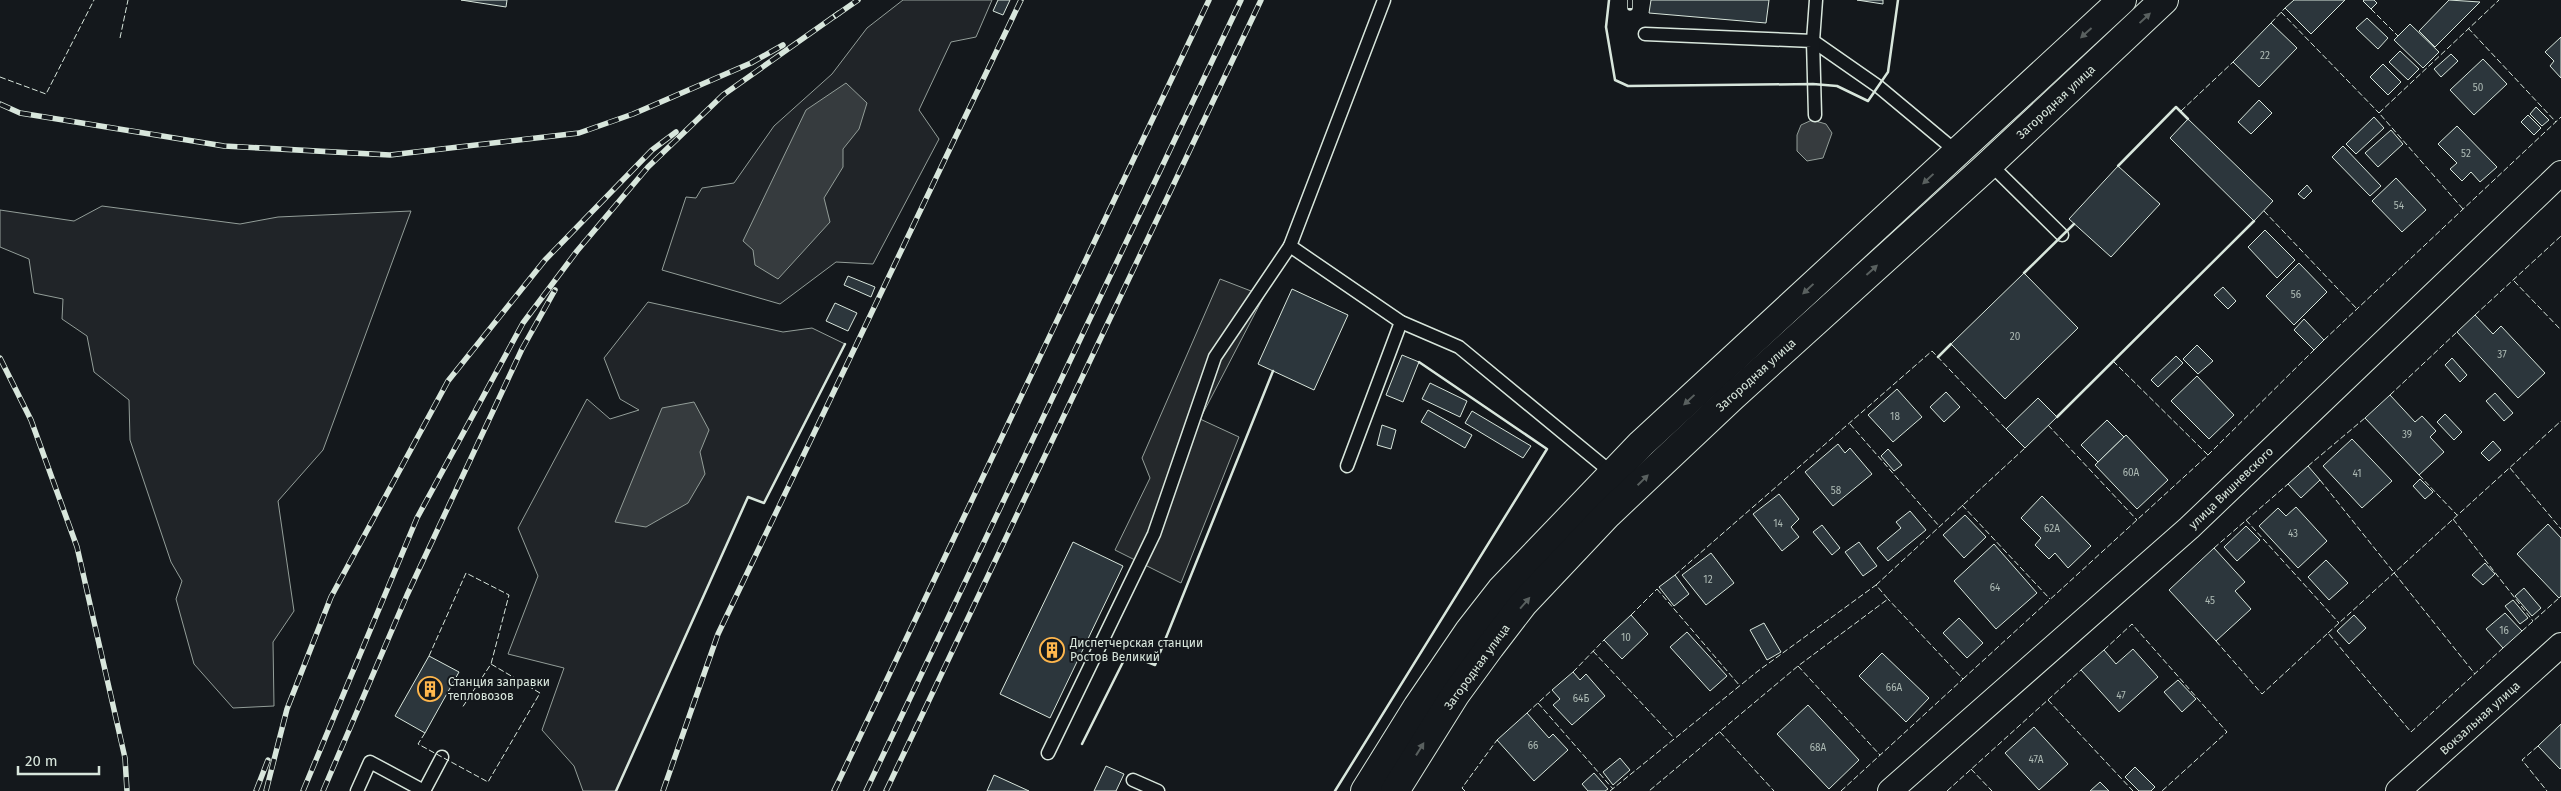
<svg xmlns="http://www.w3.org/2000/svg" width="2561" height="791" font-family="'Fira Sans',sans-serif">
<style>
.green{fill:#202428;stroke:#939e99}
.parking{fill:#24282b;stroke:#939e99}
.water{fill:#363b3e;stroke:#939e99}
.building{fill:#2c363c;stroke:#d8e6dc}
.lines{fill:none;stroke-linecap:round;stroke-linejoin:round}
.service-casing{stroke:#d8e6dc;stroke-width:15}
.minor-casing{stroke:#d8e6dc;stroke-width:26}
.trunk-casing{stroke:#d8e6dc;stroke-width:30}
.service{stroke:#14181c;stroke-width:12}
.minor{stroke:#14181c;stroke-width:24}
.trunk{stroke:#14181c;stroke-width:28}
.rail-casing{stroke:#d8e6dc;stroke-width:5.5}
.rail{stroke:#14181c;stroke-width:4;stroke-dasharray:11;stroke-linecap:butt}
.fence{stroke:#d8e6dc;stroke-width:1;stroke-dasharray:6 2.5;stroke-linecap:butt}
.wall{stroke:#d8e6dc;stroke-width:2.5}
.oneway{fill:#59605f}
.labels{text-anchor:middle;stroke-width:4;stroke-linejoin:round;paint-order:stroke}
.number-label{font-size:10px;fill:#adbab4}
.street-label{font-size:12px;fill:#d8e6dc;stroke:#14181c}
.poi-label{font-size:12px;fill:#d8e6dc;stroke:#14181c;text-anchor:start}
</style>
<rect width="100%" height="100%" fill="#14181c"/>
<g class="green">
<path d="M903,0H992L976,37L951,42L919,110L939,139L873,264L836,262L780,304L662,270L686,197L696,198L702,188L734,183L774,126L832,74L867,28Z"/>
<path d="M102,206L240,224L278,217L411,211L323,450L278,501L294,611L273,642L274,706L233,708L194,664L176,599L182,581L171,562L130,440L129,400L94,372L87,336L62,319L63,299L34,293L29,259L0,247V210L74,221Z"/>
<path d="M648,302L783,332L812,328L845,344L764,503L748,497L616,791H583L574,766L542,730L564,668L508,654L538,576L518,528L587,399L610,419L639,410L620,399L604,358Z"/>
</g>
<path class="parking" d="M1220,279L1264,296L1200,419L1239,437L1181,583L1115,550L1150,478L1142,458Z"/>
<g class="water">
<path d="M846,83L867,103L859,129L843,149V167L824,198L830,222L778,279L755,265L753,250L743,241L806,110Z"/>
<path d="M1812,120L1826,124L1832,133L1823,158L1807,161L1797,151V135L1801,125Z"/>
<path d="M694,402L709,430L700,452L705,474L688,503L646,527L615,522L662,408Z"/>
</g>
<g class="building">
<path d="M461,0H507L506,7Z"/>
<path d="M998,0H1010L1003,15L993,11Z"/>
<path d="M1651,0H1769L1766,23L1649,13Z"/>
<path d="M1857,0H1883V4Z"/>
<path d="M2294,0H2345L2311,34L2285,8Z"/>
<path d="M2364,0H2374L2377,3L2371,9L2363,1Z"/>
<path d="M2449,0L2480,2L2435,47L2419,31Z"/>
<path d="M2367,18L2388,38L2378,49L2356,28Z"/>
<path d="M2271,23L2297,48L2259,87L2233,62Z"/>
<path d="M2410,24L2439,52L2423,68L2394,40Z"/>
<path d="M2561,37V78L2550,66L2554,61L2545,52Z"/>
<path d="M2400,51L2419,69L2408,80L2389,62Z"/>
<path d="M2451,54L2458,61L2441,77L2434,69Z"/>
<path d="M2483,59L2507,84L2474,115L2450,90Z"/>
<path d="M2383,64L2401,82L2388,95L2370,77Z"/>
<path d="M2259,100L2272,113L2251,134L2238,122Z"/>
<path d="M2536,107L2549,120L2542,126L2530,114Z"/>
<path d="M2528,115L2541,128L2534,135L2521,122Z"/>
<path d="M2374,117L2384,128L2356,154L2346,144Z"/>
<path d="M2188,119L2273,201L2254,221L2170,138Z"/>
<path d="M2457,126L2497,167L2480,182L2471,172L2462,181L2450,169L2457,163L2438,144Z"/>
<path d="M2391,130L2403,144L2378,167L2365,153Z"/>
<path d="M2343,146L2381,186L2370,196L2332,157Z"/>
<path d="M2118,166L2160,204L2111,257L2069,219Z"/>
<path d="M2396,178L2426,210L2402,232L2372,201Z"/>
<path d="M2307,185L2312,191L2304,199L2298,194Z"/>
<path d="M2265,230L2295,260L2277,278L2248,247Z"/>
<path d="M2299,263L2327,292L2294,325L2266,296Z"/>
<path d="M2024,273L2078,328L2005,399L1951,344Z"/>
<path d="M848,276L875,287L871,297L844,285Z"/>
<path d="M2223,287L2236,301L2228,309L2214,295Z"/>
<path d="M1292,289L1348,315L1314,390L1258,364Z"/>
<path d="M835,303L857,313L848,331L826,321Z"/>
<path d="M2475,315L2493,334L2501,326L2545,373L2518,398L2457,332Z"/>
<path d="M2304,319L2324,340L2314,350L2294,330Z"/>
<path d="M2197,345L2213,361L2198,374L2183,359Z"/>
<path d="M1402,355L1419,362L1403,402L1386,395Z"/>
<path d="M2176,356L2183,363L2158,387L2151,380Z"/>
<path d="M2452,358L2467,375L2460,382L2445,365Z"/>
<path d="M2197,376L2234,415L2209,439L2171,401Z"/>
<path d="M1430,383L1467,401L1460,417L1422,399Z"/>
<path d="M1897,389L1922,417L1893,442L1868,415Z"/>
<path d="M1946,392L1960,407L1944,422L1930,407Z"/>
<path d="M2495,393L2513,413L2504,421L2486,401Z"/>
<path d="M2390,395L2415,422L2422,416L2436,431L2430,437L2444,452L2419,475L2365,418Z"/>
<path d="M2038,398L2057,417L2025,448L2006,429Z"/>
<path d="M1428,410L1472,435L1465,448L1421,422Z"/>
<path d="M1472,411L1531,446L1523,458L1465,423Z"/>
<path d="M2445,414L2462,432L2454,440L2437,422Z"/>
<path d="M2107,420L2124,437L2098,462L2081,445Z"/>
<path d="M1382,425L1396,430L1391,449L1377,445Z"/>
<path d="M2126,435L2168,480L2137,509L2095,465Z"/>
<path d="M2352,439L2392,481L2362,508L2323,466Z"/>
<path d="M2493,441L2501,450L2489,461L2481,453Z"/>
<path d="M1838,444L1845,453L1850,448L1872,474L1833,506L1805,472Z"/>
<path d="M1888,449L1902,465L1894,471L1881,456Z"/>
<path d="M2308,466L2320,480L2301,498L2288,484Z"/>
<path d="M2420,479L2433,492L2425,499L2413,486Z"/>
<path d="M1779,494L1799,519L1791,527L1799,537L1782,551L1753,514Z"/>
<path d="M2042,496L2091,546L2068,568L2055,553L2049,559L2035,545L2041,538L2021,518Z"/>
<path d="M2296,507L2327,541L2298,568L2259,526L2278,508L2286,516Z"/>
<path d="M1910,511L1926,530L1888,561L1877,548L1901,528L1896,522Z"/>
<path d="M1965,515L1986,537L1964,558L1943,535Z"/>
<path d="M2548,524L2561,538V596L2559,598L2517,554Z"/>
<path d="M1822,525L1840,548L1832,555L1813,532Z"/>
<path d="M2246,526L2260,540L2237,561L2224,547Z"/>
<path d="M1073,542L1123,566L1050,718L1000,694Z"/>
<path d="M1859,542L1877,566L1863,576L1845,552Z"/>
<path d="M1994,544L2037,593L1996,629L1954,581Z"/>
<path d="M2214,548L2245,582L2235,591L2251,609L2216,641L2169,590Z"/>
<path d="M1711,553L1734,583L1706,605L1682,575Z"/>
<path d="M2326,560L2348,583L2329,600L2308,577Z"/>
<path d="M2485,563L2495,574L2483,585L2472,575Z"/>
<path d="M1675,575L1689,594L1674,606L1659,587Z"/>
<path d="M2524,588L2541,608L2532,616L2515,596Z"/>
<path d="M2513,600L2528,618L2520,624L2505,606Z"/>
<path d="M2505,613L2522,631L2503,648L2486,629Z"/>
<path d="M1631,615L1648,634L1622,659L1604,640Z"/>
<path d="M2354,615L2366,628L2349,644L2337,631Z"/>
<path d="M1959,618L1983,643L1967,658L1943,633Z"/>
<path d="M1764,623L1781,652L1767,660L1750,630Z"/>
<path d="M1687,632L1727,676L1710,691L1670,647Z"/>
<path d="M2133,649L2158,677L2119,712L2081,670L2104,650L2116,664Z"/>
<path d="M1882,653L1929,698L1906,722L1859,676Z"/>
<path d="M429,656L459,672L425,733L395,716Z"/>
<path d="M1573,672L1580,680L1586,674L1605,696L1572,725L1553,705L1560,699L1552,690Z"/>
<path d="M2178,680L2196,699L2182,712L2164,692Z"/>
<path d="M1808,705L1859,760L1829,789L1777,734Z"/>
<path d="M1527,713L1549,738L1553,734L1568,750L1534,781L1497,740Z"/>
<path d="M2561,724V768L2560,769L2538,746Z"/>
<path d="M2034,727L2068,764L2039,790L2005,753Z"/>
<path d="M1620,758L1630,770L1613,785L1603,772Z"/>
<path d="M1106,766L1124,774L1116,791H1094Z"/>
<path d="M2135,767L2155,787L2151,791H2139L2125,777Z"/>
<path d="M1594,773L1608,789L1605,791H1588L1582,784Z"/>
<path d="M994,775L1029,791H987Z"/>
<path d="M2100,782L2109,791H2090Z"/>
</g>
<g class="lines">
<defs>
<g id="service">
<path d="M1384,0L1290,246L1401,322L1459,347L1612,473"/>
<path d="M1816,0L1813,41L1879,87L1957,152"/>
<path d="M1645,34L1813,41L1815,115"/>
<path d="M1990,164L2062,235"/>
<path d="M1347,466L1401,322"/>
<path d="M1048,753L1154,534L1215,357L1290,246"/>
<path d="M1133,780L1158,791"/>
<path d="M357,791L370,762L424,791"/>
<path d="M424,791L442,757"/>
</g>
<g id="minor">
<path d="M1890,791L2189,528L2561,173"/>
<path d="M2398,791L2561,645"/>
</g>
<g id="trunk">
<path d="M1365,791L1418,706L1469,631L1501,590L1641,444L2122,0"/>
<path d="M1395,791L1455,695L1490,647L1523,604L1608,514L1732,397L1983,170L2164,0"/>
</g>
</defs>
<use href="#service" class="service-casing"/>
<use href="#minor" class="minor-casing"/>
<use href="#trunk" class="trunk-casing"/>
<use href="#service" class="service"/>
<use href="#minor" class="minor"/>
<use href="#trunk" class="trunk"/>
<defs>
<g id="rail">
<path d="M1630,8V0"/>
<path d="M835,16L858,0"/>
<path d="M0,104L20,113L224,146L390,155L579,133L633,114L751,63L783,45"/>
<path d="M0,358L31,420L77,547L125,758L127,791"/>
<path d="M256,791L268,760"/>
<path d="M266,791L287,709L331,597L448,381L545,260L652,150L676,132"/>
<path d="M303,791L417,518L523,323L577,251L648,167L723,95L839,13"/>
<path d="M323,791L407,595L522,349L555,290"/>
<path d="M663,791L718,634L1021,0"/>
<path d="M834,791L1209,0"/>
<path d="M866,791L1241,0"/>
<path d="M886,791L1261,0"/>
</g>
</defs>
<use href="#rail" class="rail-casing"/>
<use href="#rail" class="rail"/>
<g class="fence">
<path d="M2371,9L2398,36"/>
<path d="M2281,12L2379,113"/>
<path d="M2271,23L2285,8"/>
<path d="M2468,28L2556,122"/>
<path d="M120,38L128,0"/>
<path d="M0,77L46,94L94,0"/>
<path d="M2181,111L2233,62"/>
<path d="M2463,209L2379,113L2499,0"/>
<path d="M2264,211L2357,309"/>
<path d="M2514,281L2561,330"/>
<path d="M2475,315L2561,236"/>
<path d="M2324,340L2561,117"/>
<path d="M2113,361L2208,455"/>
<path d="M2390,395L2457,332"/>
<path d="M1850,424L1939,526"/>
<path d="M2048,425L2137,520"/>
<path d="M2308,466L2365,418"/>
<path d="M2510,468L2561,529"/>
<path d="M2419,475L2457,515"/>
<path d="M2320,480L2475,674"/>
<path d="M1962,505L2050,599"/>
<path d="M2453,519L2533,621"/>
<path d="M2246,520L2339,623"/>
<path d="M2214,548L2288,484"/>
<path d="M1675,575L1932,351L2006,429"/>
<path d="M1876,585L2025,448"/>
<path d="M1657,589L1740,686"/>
<path d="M1631,615L1657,589"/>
<path d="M2522,631L2559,598"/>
<path d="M2328,633L2561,421"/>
<path d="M2216,641L2262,694L2328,633L2411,732L2503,648"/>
<path d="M2104,650L2132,624L2227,732L2162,791"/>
<path d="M1593,651L1674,738"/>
<path d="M429,656L466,573L509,595L491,664"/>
<path d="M1798,666L1880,755"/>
<path d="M1573,672L1604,640"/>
<path d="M1963,679L2208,455L2314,350"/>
<path d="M2048,700L2133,791"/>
<path d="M1538,703L1613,789"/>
<path d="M1527,713L1552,690"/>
<path d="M1720,732L1774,791"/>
<path d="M425,733L418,744L488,782L540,693L491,664L462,708"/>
<path d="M2538,746L2522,760L2547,791"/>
<path d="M1971,769L1992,791"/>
<path d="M1465,791L1462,788L1497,740"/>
<path d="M1610,791L1758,671L1876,585L1888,599L1798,666L1649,791"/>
<path d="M1841,791L1963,679L1888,599"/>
<path d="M1947,791L2081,670"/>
</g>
<g class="wall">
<path d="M1609,0L1606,27L1615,80L1628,86L1813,84L1837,86L1868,101L1888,72L1898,0"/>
<path d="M2118,166L2176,107L2188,119"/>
<path d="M2024,273L2074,224"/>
<path d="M1938,357L1951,344"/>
<path d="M2057,417L2254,221"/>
<path d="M1082,744L1127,654L1155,665L1273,371"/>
<path d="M616,791L748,497L764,503L845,344"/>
<path d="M1335,791L1547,449L1419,362"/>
</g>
</g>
<defs><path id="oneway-solid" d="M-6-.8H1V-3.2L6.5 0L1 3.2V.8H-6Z" transform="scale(1.25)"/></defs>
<g class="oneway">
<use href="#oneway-solid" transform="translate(2145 18) rotate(-43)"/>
<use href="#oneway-solid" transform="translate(2086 33) rotate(138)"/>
<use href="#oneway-solid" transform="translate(1928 179) rotate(137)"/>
<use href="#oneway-solid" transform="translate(1872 270) rotate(-42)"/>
<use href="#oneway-solid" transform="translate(1808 289) rotate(137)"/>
<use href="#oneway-solid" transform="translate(1689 400) rotate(137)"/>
<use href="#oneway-solid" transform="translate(1643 480) rotate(-44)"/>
<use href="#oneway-solid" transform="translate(1525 603) rotate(-49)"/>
<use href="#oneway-solid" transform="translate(1420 749) rotate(-58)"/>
</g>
<defs>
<symbol id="building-ring" viewBox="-11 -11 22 22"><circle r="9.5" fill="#14181c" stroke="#ffb74d" stroke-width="1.5"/><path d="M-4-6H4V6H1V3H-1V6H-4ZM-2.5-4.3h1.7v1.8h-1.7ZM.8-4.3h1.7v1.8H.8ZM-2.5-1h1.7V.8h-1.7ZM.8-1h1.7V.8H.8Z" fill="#ffb74d"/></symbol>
</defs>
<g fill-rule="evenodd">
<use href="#building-ring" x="1038" y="636" width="28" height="28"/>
<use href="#building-ring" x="416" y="675" width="28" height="28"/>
</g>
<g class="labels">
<g class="number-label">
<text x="2265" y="59">22</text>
<text x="2478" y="91">50</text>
<text x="2466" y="157">52</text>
<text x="2399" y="209">54</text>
<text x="2296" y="298">56</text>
<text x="2015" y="340">20</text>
<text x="2502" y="358">37</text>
<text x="1895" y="420">18</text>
<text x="2407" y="438">39</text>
<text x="2131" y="476">60А</text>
<text x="2357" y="477">41</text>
<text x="1836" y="494">58</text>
<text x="1778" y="527">14</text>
<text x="2052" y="532">62А</text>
<text x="2293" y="537">43</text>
<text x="1708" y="583">12</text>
<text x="1995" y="591">64</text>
<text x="2210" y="604">45</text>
<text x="2504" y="634">16</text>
<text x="1626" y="641">10</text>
<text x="1894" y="691">66А</text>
<text x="2121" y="699">47</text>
<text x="1581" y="702">64Б</text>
<text x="1533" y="749">66</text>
<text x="1818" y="751">68А</text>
<text x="2036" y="763">47А</text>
</g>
<g class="street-label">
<text transform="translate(2056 102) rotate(-43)" y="4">Загородная улица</text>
<text transform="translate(1756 375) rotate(-42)" y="4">Загородная улица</text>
<text transform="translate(2231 488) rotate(-44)" y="4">улица Вишневского</text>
<text transform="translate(1477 667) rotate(-54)" y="4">Загородная улица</text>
<text transform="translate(2480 718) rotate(-42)" y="4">Вокзальная улица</text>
</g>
<g class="poi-label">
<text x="1070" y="647">Диспетчерская станции<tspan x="1070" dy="14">Ростов Великий</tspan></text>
<text x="448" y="686">Станция заправки<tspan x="448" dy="14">тепловозов</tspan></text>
</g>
</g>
<path d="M18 766v8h81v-8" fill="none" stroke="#d8e6dc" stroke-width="2.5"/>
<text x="25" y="766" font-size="15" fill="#d8e6dc" stroke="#14181c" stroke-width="4" paint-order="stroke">20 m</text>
</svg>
